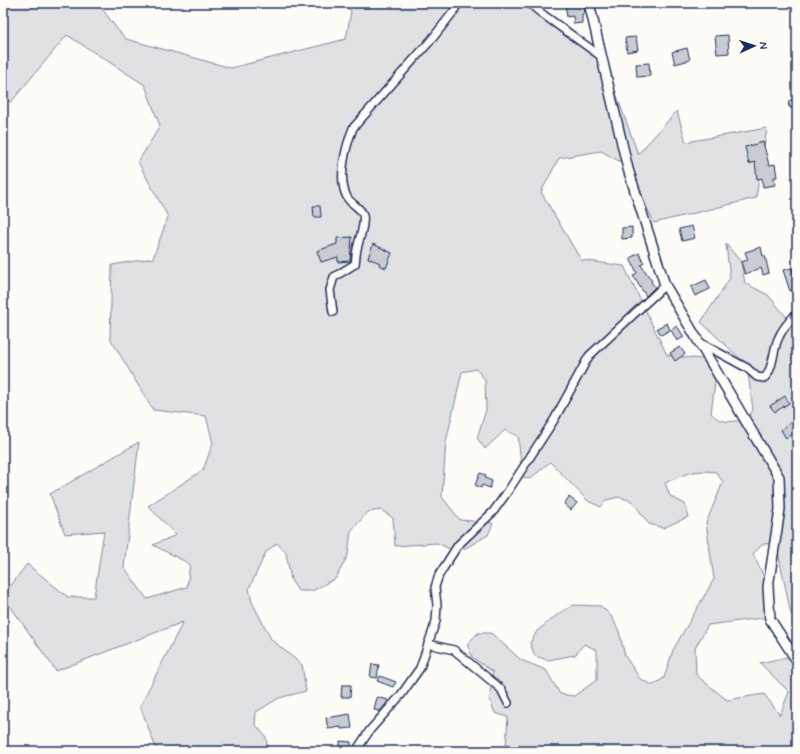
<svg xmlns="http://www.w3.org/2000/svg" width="800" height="754" font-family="Mynerve,sans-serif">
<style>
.green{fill:#e0e1e3;stroke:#7e88a0}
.building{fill:#c9ccd3;stroke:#1b2f5e}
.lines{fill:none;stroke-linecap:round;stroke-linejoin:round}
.street-casing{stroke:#1b2f5e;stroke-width:10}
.secondary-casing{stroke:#1b2f5e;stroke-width:12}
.street{stroke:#fdfcf7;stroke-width:7}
.secondary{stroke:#fdfcf7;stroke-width:9}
</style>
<rect width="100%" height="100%" fill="#fdfcf7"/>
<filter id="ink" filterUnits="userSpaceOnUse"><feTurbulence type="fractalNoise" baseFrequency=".025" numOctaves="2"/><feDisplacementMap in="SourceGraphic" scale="8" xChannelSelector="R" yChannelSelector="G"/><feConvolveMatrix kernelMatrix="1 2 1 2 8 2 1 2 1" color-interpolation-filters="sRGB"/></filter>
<g filter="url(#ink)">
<path class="green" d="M11,3H98L117,29L126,39L231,68L346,39L351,11L341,3H532L602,55L638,154L677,111L686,142L767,128L756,198L654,223L628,166L601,151L559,158L541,192L581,260L624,266L667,355L718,361L711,413C721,425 732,421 746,420L753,410L747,365L701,322L730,278L726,244L741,262L745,283L768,295L789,320L797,319V615L791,614L776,543L763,544L753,554L768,585L770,617L708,625L695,648L696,675L727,700L764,694L780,715L789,692L760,663L787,657L797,661V751H499L506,746L508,717L495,713L489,699L493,672L472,657L467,644L478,633H491L521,660L546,670L560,694L574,696L597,680V650L584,644L575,655L548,660L535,656L530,643L537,631L561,612L574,605L601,606L612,617L619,631L625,656L640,679L653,685L664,678L673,650L714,579L706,523L723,482L716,472C693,469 685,474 665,483L670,496L685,504L688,517L663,528L649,524L632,501L619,497L606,500L601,507L588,501L550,462L530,479L516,475L521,464L518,436L505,430L485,449L477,438L486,410L485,380L476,369L462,372L446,442L442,497L460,520L493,523L488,535L464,549H450L437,543L395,546L393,518L381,510L368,512L351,531L348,555L336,578L312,591H298L291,580L286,553L277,543L266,552L249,589L252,602L271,639L302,665L306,691L279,698L256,712L255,724L266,737L268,751H157L140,706L183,622L56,671L3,596L27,564L68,597H94L104,531L65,534L50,494L139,442L124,567L147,599L187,587L190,564L153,545L176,535L148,506L203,470L213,443L206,416L153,410L110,338L112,265L153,258L168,217L138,162L160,126L145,85L67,35L11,102L3,98V15Z"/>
<g class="building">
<path d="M565,3H583L585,14H582V23L574,24L573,16L567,17Z"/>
<path d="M728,35L729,53L717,54L715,36Z"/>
<path d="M636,37L638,50L627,52L625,38Z"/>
<path d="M687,48L690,60L675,64L672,52Z"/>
<path d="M649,63L650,76L637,77L636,64Z"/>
<path d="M763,142L769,165L775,164L777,177H774L775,185L763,187L762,178L757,179L755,162L749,164L745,147Z"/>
<path d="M313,206H320L321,217H314Z"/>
<path d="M692,226L695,238L682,241L679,229Z"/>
<path d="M632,227V238L622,239V228Z"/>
<path d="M352,237L350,261L338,262V257L321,262L317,251L337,244V238Z"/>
<path d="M373,244L392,253L386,268L379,265L380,263L368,258Z"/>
<path d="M761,247L763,256H765L769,273L763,275L761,268L745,274L741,262L748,260L745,252Z"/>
<path d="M639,253L644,263L641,265L652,281L651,282L655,287L646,296L633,276L637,273L630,258Z"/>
<path d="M792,268L794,277L797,276V288L790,291L783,270Z"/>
<path d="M706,280L710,289L695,296L691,287Z"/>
<path d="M667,323L670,330L661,335L657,328Z"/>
<path d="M677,326L684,337L677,341L671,330Z"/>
<path d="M680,347L685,354L675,361L670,353Z"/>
<path d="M785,396L789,403L775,412L770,406Z"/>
<path d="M797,417V449L790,435L786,438L781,430Z"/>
<path d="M480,473L486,475L485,478L492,481L490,488L482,485L481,488L475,485Z"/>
<path d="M569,497L577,503L571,510L564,504Z"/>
<path d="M372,664L379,665L377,678L370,677Z"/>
<path d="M380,676L396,682L393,687L377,681Z"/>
<path d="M342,685H351L350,697H341Z"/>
<path d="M377,697L388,700L386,704L380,711L374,710Z"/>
<path d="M350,714L352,728L341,729V727L328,729L326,718Z"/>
<path d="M340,741L351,742V751H340Z"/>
</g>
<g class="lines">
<defs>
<g id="street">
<path d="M529,3L541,13L602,57"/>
<path d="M793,104L797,103"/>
<path d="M333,312L330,290L334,277L355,264C356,258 356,251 358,245C360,236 365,225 363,215C361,207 350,204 347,197C337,179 346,146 353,128L432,39L454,11L458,3"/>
<path d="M699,342L747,368L757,377L764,378C773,372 773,350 778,339C782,329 789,321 797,313"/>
<path d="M428,644L454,650L501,689L508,703"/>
<path d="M356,751L370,730L401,695L420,668L436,621L437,605L435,587L439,575L458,545L493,512L508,491L554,420L589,356L665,285"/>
</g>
<path id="secondary" d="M589,3L628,169L665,285L779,477L780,509L768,587L770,619L797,661"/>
</defs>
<use href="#street" class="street-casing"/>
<use href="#secondary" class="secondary-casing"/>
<use href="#street" class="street"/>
<use href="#secondary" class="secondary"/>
</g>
</g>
<rect width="800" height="754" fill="none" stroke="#fdfcf7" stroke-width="16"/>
<rect x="8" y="8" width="784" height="738" fill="none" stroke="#1b2f5e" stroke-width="1.5" filter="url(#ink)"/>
<g transform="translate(754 46) rotate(87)" stroke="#fdfcf7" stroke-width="3" paint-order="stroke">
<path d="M0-3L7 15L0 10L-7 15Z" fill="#1b2f5e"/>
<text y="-6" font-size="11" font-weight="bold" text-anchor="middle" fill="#1b2f5e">N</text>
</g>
</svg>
